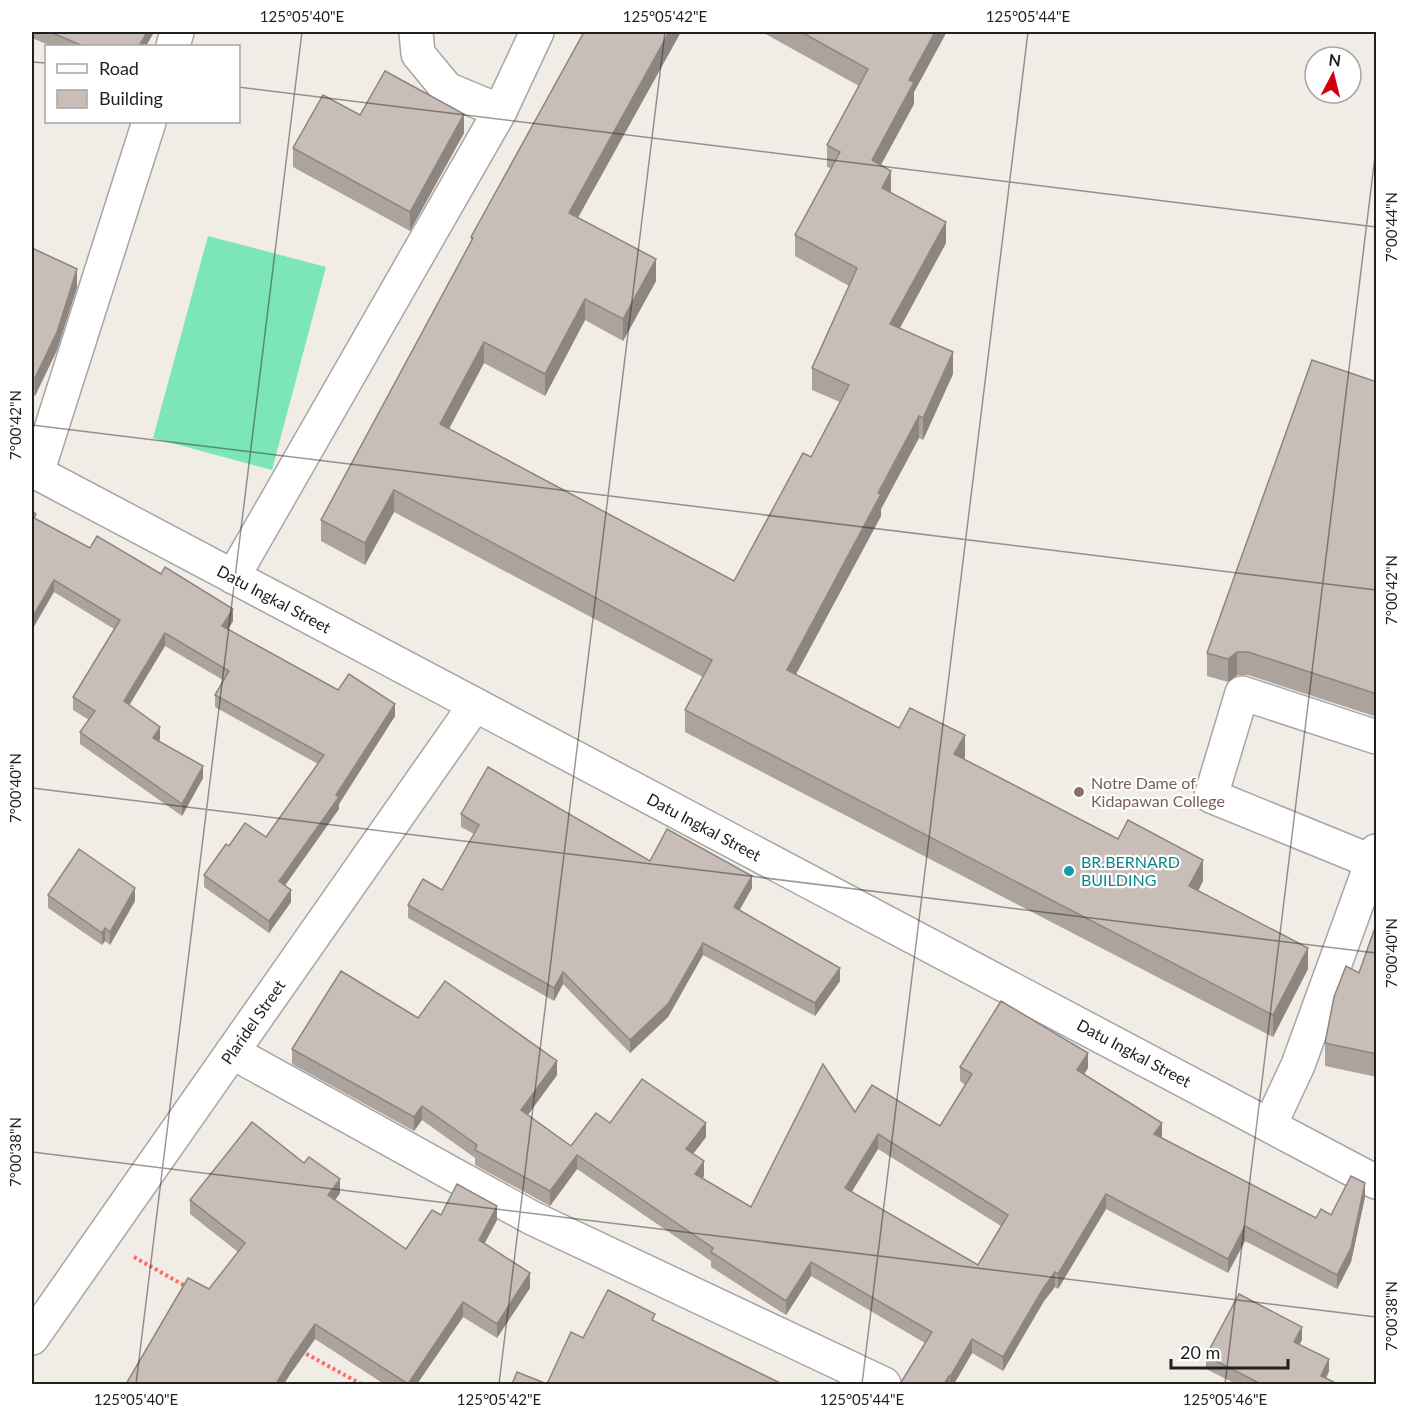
<svg xmlns="http://www.w3.org/2000/svg" width="1408" height="1416" font-family="Lato,sans-serif">
<style>
.pitch{fill:#7de6b6}
.lines{fill:none;stroke-linecap:round;stroke-linejoin:round}
.minor-casing{stroke:#a6a6a6;stroke-width:36}
.path{stroke:#ff6c67;stroke-width:4;stroke-dasharray:3 3;stroke-linecap:butt}
.minor{stroke:#fff;stroke-width:33}
.wall{fill:#ada39d;fill-rule:evenodd}
.shaded-wall{fill:#8d8580}
.building{fill:#c9beb7;stroke:#8d8580;stroke-width:1.5;fill-rule:evenodd}
.ticks{fill:none;stroke:#1f1f1f;stroke-width:1.5;stroke-opacity:0.45}
.education-dot{fill:#8d6e63;stroke:#fff;stroke-width:2}
.culture-dot{fill:#0f9aa8;stroke:#fff;stroke-width:2}
.labels{text-anchor:middle;stroke-width:4.5;stroke-linejoin:round;paint-order:stroke}
.street-label{font-size:16px;fill:#1f1f1f;stroke:#fff}
.education-label{font-size:16px;fill:#785e54;stroke:#fff;text-anchor:start}
.culture-label{font-size:16px;fill:#0d838f;stroke:#fff;text-anchor:start}
.neatline{fill:none;stroke:#1f1f1f;stroke-width:2}
.ticks-label{font-size:15px;text-anchor:middle;fill:#1f1f1f}
</style>
<rect width="100%" height="100%" fill="#f1ece5"/>
<path class="pitch" d="M208,236L326,267L272,470L153,438Z"/>
<g class="lines">
<defs>
<g id="minor">
<path d="M416,32L418,54L447,89L500,111"/>
<path d="M173,46L177,32"/>
<path d="M32,470L1376,1182"/>
<path d="M37,473L149,122"/>
<path d="M233,577L500,111L537,32"/>
<path d="M1373,862L1211,796L1242,693L1376,737"/>
<path d="M232,1052L532,1218L884,1384"/>
<path d="M1270,1125L1298,1065L1376,851"/>
<path d="M32,1338L475,705"/>
</g>
</defs>
<use href="#minor" class="minor-casing"/>
<g class="path">
<path d="M134,1257L187,1287"/>
<path d="M301,1351L361,1384"/>
</g>
<use href="#minor" class="minor"/>
</g>
<g class="wall">
<path d="M32,32H154L146,46H51L32,38Z"/>
<path d="M762,32H945V35L914,92V104L881,165L891,193L946,243L900,328L953,374L923,440L919,438L881,509V516L796,674L899,728L965,757L963,759L1118,839L1203,881L1198,891L1308,969L1273,1037L685,732V710L703,677L394,512L365,565L321,541V520L471,242V237L579,218L656,281L623,341L585,320L545,396L484,363L449,429L734,581L811,457L840,402L812,390V368L849,286L795,256V235L831,168L827,167V145L859,86Z"/>
<path d="M1377,35V53H1375V40Z"/>
<path d="M464,133L410,231L293,167V148Z"/>
<path d="M32,248L77,287L57,350L35,396L32,394Z"/>
<path d="M1377,382V717L1248,675H1237L1228,682L1207,676V653Z"/>
<path d="M36,519L90,548L233,621L228,629L338,690L395,716L339,804V809L285,885L291,902L269,933L204,887V875L229,846L266,837L318,764L215,707V695L223,680L165,646L129,705L160,739L159,742L203,778L182,816L80,744V732L89,720L73,710V697L114,629L54,592Z"/>
<path d="M461,814L650,861L752,888L739,910L840,981L815,1016L703,955L668,1017L630,1053L563,984L554,1001L408,918V905L442,890L474,834L461,827Z"/>
<path d="M48,895L135,901L110,945L105,941L102,945L48,908Z"/>
<path d="M1377,922V1077L1325,1066V1043L1359,973Z"/>
<path d="M418,1018L557,1075L528,1115L571,1146L610,1123L706,1137L693,1154L704,1176L702,1178L751,1207L855,1112L940,1126L965,1085L960,1081V1067L1088,1068L1084,1074L1161,1138L1316,1218L1331,1215L1365,1197L1351,1262L1337,1289L1245,1241L1228,1273L1106,1209L1058,1289L1055,1287L1044,1301L1003,1371L972,1353L954,1384H900L925,1343L811,1276L786,1315L711,1267V1261L577,1169L550,1206L475,1165V1158L422,1120L414,1131L292,1064V1049ZM878,1149L1001,1226L978,1265L851,1192Z"/>
<path d="M340,1193L335,1200L406,1249L441,1215L497,1220L484,1244L530,1288L497,1338L463,1317L417,1384H384L315,1339L291,1373L209,1289L238,1252L190,1214V1200Z"/>
<path d="M1302,1340L1299,1345L1329,1371L1326,1379L1338,1384H1236L1206,1369V1356Z"/>
</g>
<g class="shaded-wall">
<path d="M147,32H154L146,46H139Z"/>
<path d="M669,32H681L569,234V213Z"/>
<path d="M935,32H945V35L914,92V104L872,181V160L909,80Z"/>
<path d="M464,114V133L410,231V212Z"/>
<path d="M891,171V192L882,188Z"/>
<path d="M946,222V243L890,346V324Z"/>
<path d="M656,259V281L623,341V319Z"/>
<path d="M77,269V287L57,350L35,396V378Z"/>
<path d="M585,299V320L545,396V374Z"/>
<path d="M484,342V363L440,445V424Z"/>
<path d="M953,352V374L923,440V418Z"/>
<path d="M919,416V438L881,509V516L787,691V670Z"/>
<path d="M394,490V512L365,565V543Z"/>
<path d="M54,580V592L32,630V618Z"/>
<path d="M233,609V621L222,639V626Z"/>
<path d="M165,633V646L124,714V701Z"/>
<path d="M1237,652V675L1228,682V659Z"/>
<path d="M395,704V716L339,804V809L279,894V881Z"/>
<path d="M160,727V739L153,750V738Z"/>
<path d="M965,735V757L954,776V754Z"/>
<path d="M203,766V778L182,816V804Z"/>
<path d="M1203,860V881L1189,908V886Z"/>
<path d="M752,876V888L734,920V907Z"/>
<path d="M135,888V901L110,945V932Z"/>
<path d="M291,890V902L269,933V921Z"/>
<path d="M105,928V941L102,945V933Z"/>
<path d="M703,943V955L668,1017L630,1053V1040Z"/>
<path d="M1308,948V969L1273,1037V1015Z"/>
<path d="M840,968V981L815,1016V1003Z"/>
<path d="M563,972V984L554,1001V988Z"/>
<path d="M1088,1053V1068L1077,1085V1070Z"/>
<path d="M557,1061V1075L521,1124V1110Z"/>
<path d="M422,1106V1120L414,1131V1117Z"/>
<path d="M706,1123V1137L686,1163V1149Z"/>
<path d="M1162,1123V1137L1154,1149V1134Z"/>
<path d="M878,1134V1149L845,1203V1188Z"/>
<path d="M577,1155V1169L550,1206V1191Z"/>
<path d="M704,1161V1176L695,1188V1174Z"/>
<path d="M340,1179V1193L328,1210V1195Z"/>
<path d="M1365,1183V1197L1351,1262L1337,1289V1275Z"/>
<path d="M1106,1194V1209L1058,1289V1274Z"/>
<path d="M497,1206V1220L479,1254V1240Z"/>
<path d="M1245,1226V1241L1228,1273V1259Z"/>
<path d="M811,1262V1276L786,1315V1301Z"/>
<path d="M1055,1272V1287L1044,1301L1003,1371V1357L1044,1287Z"/>
<path d="M530,1273V1288L497,1338V1324Z"/>
<path d="M463,1302V1317L417,1384H408Z"/>
<path d="M315,1324V1339L291,1373L284,1384H276L291,1359Z"/>
<path d="M1302,1327V1340L1294,1355V1342Z"/>
<path d="M972,1339V1353L954,1384H950V1377Z"/>
<path d="M1329,1359V1371L1323,1384L1321,1376Z"/>
<path d="M949,1376V1384H944Z"/>
</g>
<g class="building">
<path d="M50,32H147L139,46H83Z"/>
<path d="M584,32H669L569,213L656,259L623,319L585,299L545,374L484,342L440,424L734,581L803,453L811,457L849,385L812,368L857,268L795,235L840,152L827,145L868,69L801,32H935L909,80L914,82L872,160L891,171L882,188L946,222L890,324L953,352L923,418L919,416L878,493L881,494L787,670L899,728L910,708L965,735L954,754L1118,839L1128,820L1203,860L1189,886L1308,948L1273,1015L685,710L712,660L394,490L365,543L321,520L473,238L471,237Z"/>
<path d="M385,71L464,114L410,212L293,148L323,95L360,115Z"/>
<path d="M32,248L77,269L57,332L35,378L32,376Z"/>
<path d="M1312,360L1377,382V694L1248,652H1237L1228,659L1207,653Z"/>
<path d="M32,511L36,514L34,518L90,548L97,536L161,574L165,567L233,609L222,626L338,690L349,674L395,704L336,795L339,797L279,881L291,890L269,921L204,875L226,844L229,846L245,823L266,837L324,755L215,695L229,671L165,633L124,701L160,727L153,738L203,766L182,804L80,732L95,711L73,697L120,620L54,580L32,618Z"/>
<path d="M488,767L650,861L667,829L752,876L734,907L840,968L815,1003L703,943L668,1004L630,1040L563,972L554,988L408,905L423,879L442,890L479,825L461,814Z"/>
<path d="M79,849L135,888L110,932L105,928L102,933L48,895Z"/>
<path d="M1377,922V1054L1325,1043L1334,997L1346,966L1359,973Z"/>
<path d="M341,971L418,1018L445,981L557,1061L521,1110L571,1146L596,1113L610,1123L642,1079L706,1123L686,1149L704,1161L695,1174L751,1207L823,1064L855,1112L872,1085L940,1126L972,1074L960,1067L1001,1001L1088,1053L1077,1070L1162,1123L1154,1134L1316,1218L1321,1209L1331,1215L1351,1176L1365,1183L1351,1248L1337,1275L1245,1226L1228,1259L1106,1194L1058,1274L1055,1272L1044,1287L1003,1357L972,1339L950,1377L949,1376L944,1384H900L932,1332L811,1262L786,1301L711,1252L713,1248L577,1155L550,1191L475,1150L477,1145L422,1106L414,1117L292,1049ZM878,1134L1008,1215L978,1265L845,1188Z"/>
<path d="M252,1122L304,1163L309,1157L340,1179L328,1195L406,1249L432,1210L441,1215L457,1184L497,1206L479,1240L530,1273L497,1324L463,1302L408,1384L315,1324L291,1359L276,1384H126L188,1278L209,1289L245,1243L190,1200Z"/>
<path d="M608,1290L655,1314L652,1320L782,1384H512L517,1372L547,1384L571,1332L583,1338Z"/>
<path d="M1239,1294L1302,1327L1294,1342L1329,1359L1321,1376L1338,1384H1261L1206,1356Z"/>
</g>
<path class="ticks" d="M32,62L46,63M238,87L1376,227M32,425L1376,590M32,788L1376,953M32,1152L1376,1317M136,1384L302,32M499,1384L665,32M862,1384L1028,32M1225,1384L1376,148"/>
<circle class="education-dot" cx="1079" cy="792" r="6"/>
<circle class="culture-dot" cx="1069" cy="871" r="6"/>
<g class="labels">
<g class="street-label">
<text transform="translate(274 599) rotate(28)" y="6">Datu Ingkal Street</text>
<text transform="translate(704 827) rotate(28)" y="6">Datu Ingkal Street</text>
<text transform="translate(253 1022) rotate(-55)" y="6">Plaridel Street</text>
<text transform="translate(1134 1053) rotate(28)" y="6">Datu Ingkal Street</text>
</g>
<g class="education-label">
<text x="1091" y="789">Notre Dame of<tspan x="1091" dy="18">Kidapawan College</tspan></text>
</g>
<g class="culture-label">
<text x="1081" y="868">BR.BERNARD<tspan x="1081" dy="18">BUILDING</tspan></text>
</g>
</g>
<rect width="1408" height="1416" fill="none" stroke="#ffffff" stroke-width="66"/>
<rect x="45" y="45" width="195" height="78" fill="#ffffff" stroke="#a5a5a5" stroke-width="1.5"/>
<rect x="57" y="64" width="30" height="9" fill="#ffffff" stroke="#a5a5a5" stroke-width="1.5"/>
<text x="99" y="75" font-size="18" fill="#1f1f1f">Road</text>
<rect x="57" y="90" width="30" height="18" fill="#c9beb7" stroke="#a5a5a5" stroke-width="1.5"/>
<text x="99" y="105" font-size="18" fill="#1f1f1f">Building</text>
<g transform="translate(1333 75) rotate(7)"><circle r="28" fill="#ffffff" stroke="#a5a5a5" stroke-width="1.5"/>
<path d="M0-4.5L10 22L0 15L-10 22Z" fill="#ce000f"/>
<text y="-9" font-size="16" font-weight="bold" text-anchor="middle" fill="#1f1f1f">N</text>
</g>
<path d="M1171 1359v9h117v-9" fill="none" stroke="#1f1f1f" stroke-width="3"/>
<text x="1180" y="1359" font-size="18" fill="#1f1f1f" stroke="#ffffff" stroke-width="4.5" paint-order="stroke">20 m</text>
<rect x="33" y="33" width="1342" height="1350" class="neatline"/>
<g class="ticks-label">
<text x="302" y="22">125°05'40"E</text>
<text x="665" y="22">125°05'42"E</text>
<text x="1028" y="22">125°05'44"E</text>
<text transform="translate(1392 227) rotate(-90)" y="5">7°00'44"N</text>
<text transform="translate(16 425) rotate(-90)" y="5">7°00'42"N</text>
<text transform="translate(1392 590) rotate(-90)" y="5">7°00'42"N</text>
<text transform="translate(16 788) rotate(-90)" y="5">7°00'40"N</text>
<text transform="translate(1392 953) rotate(-90)" y="5">7°00'40"N</text>
<text transform="translate(16 1152) rotate(-90)" y="5">7°00'38"N</text>
<text transform="translate(1392 1316) rotate(-90)" y="5">7°00'38"N</text>
<text x="136" y="1405">125°05'40"E</text>
<text x="499" y="1405">125°05'42"E</text>
<text x="862" y="1405">125°05'44"E</text>
<text x="1225" y="1405">125°05'46"E</text>
</g>
</svg>
